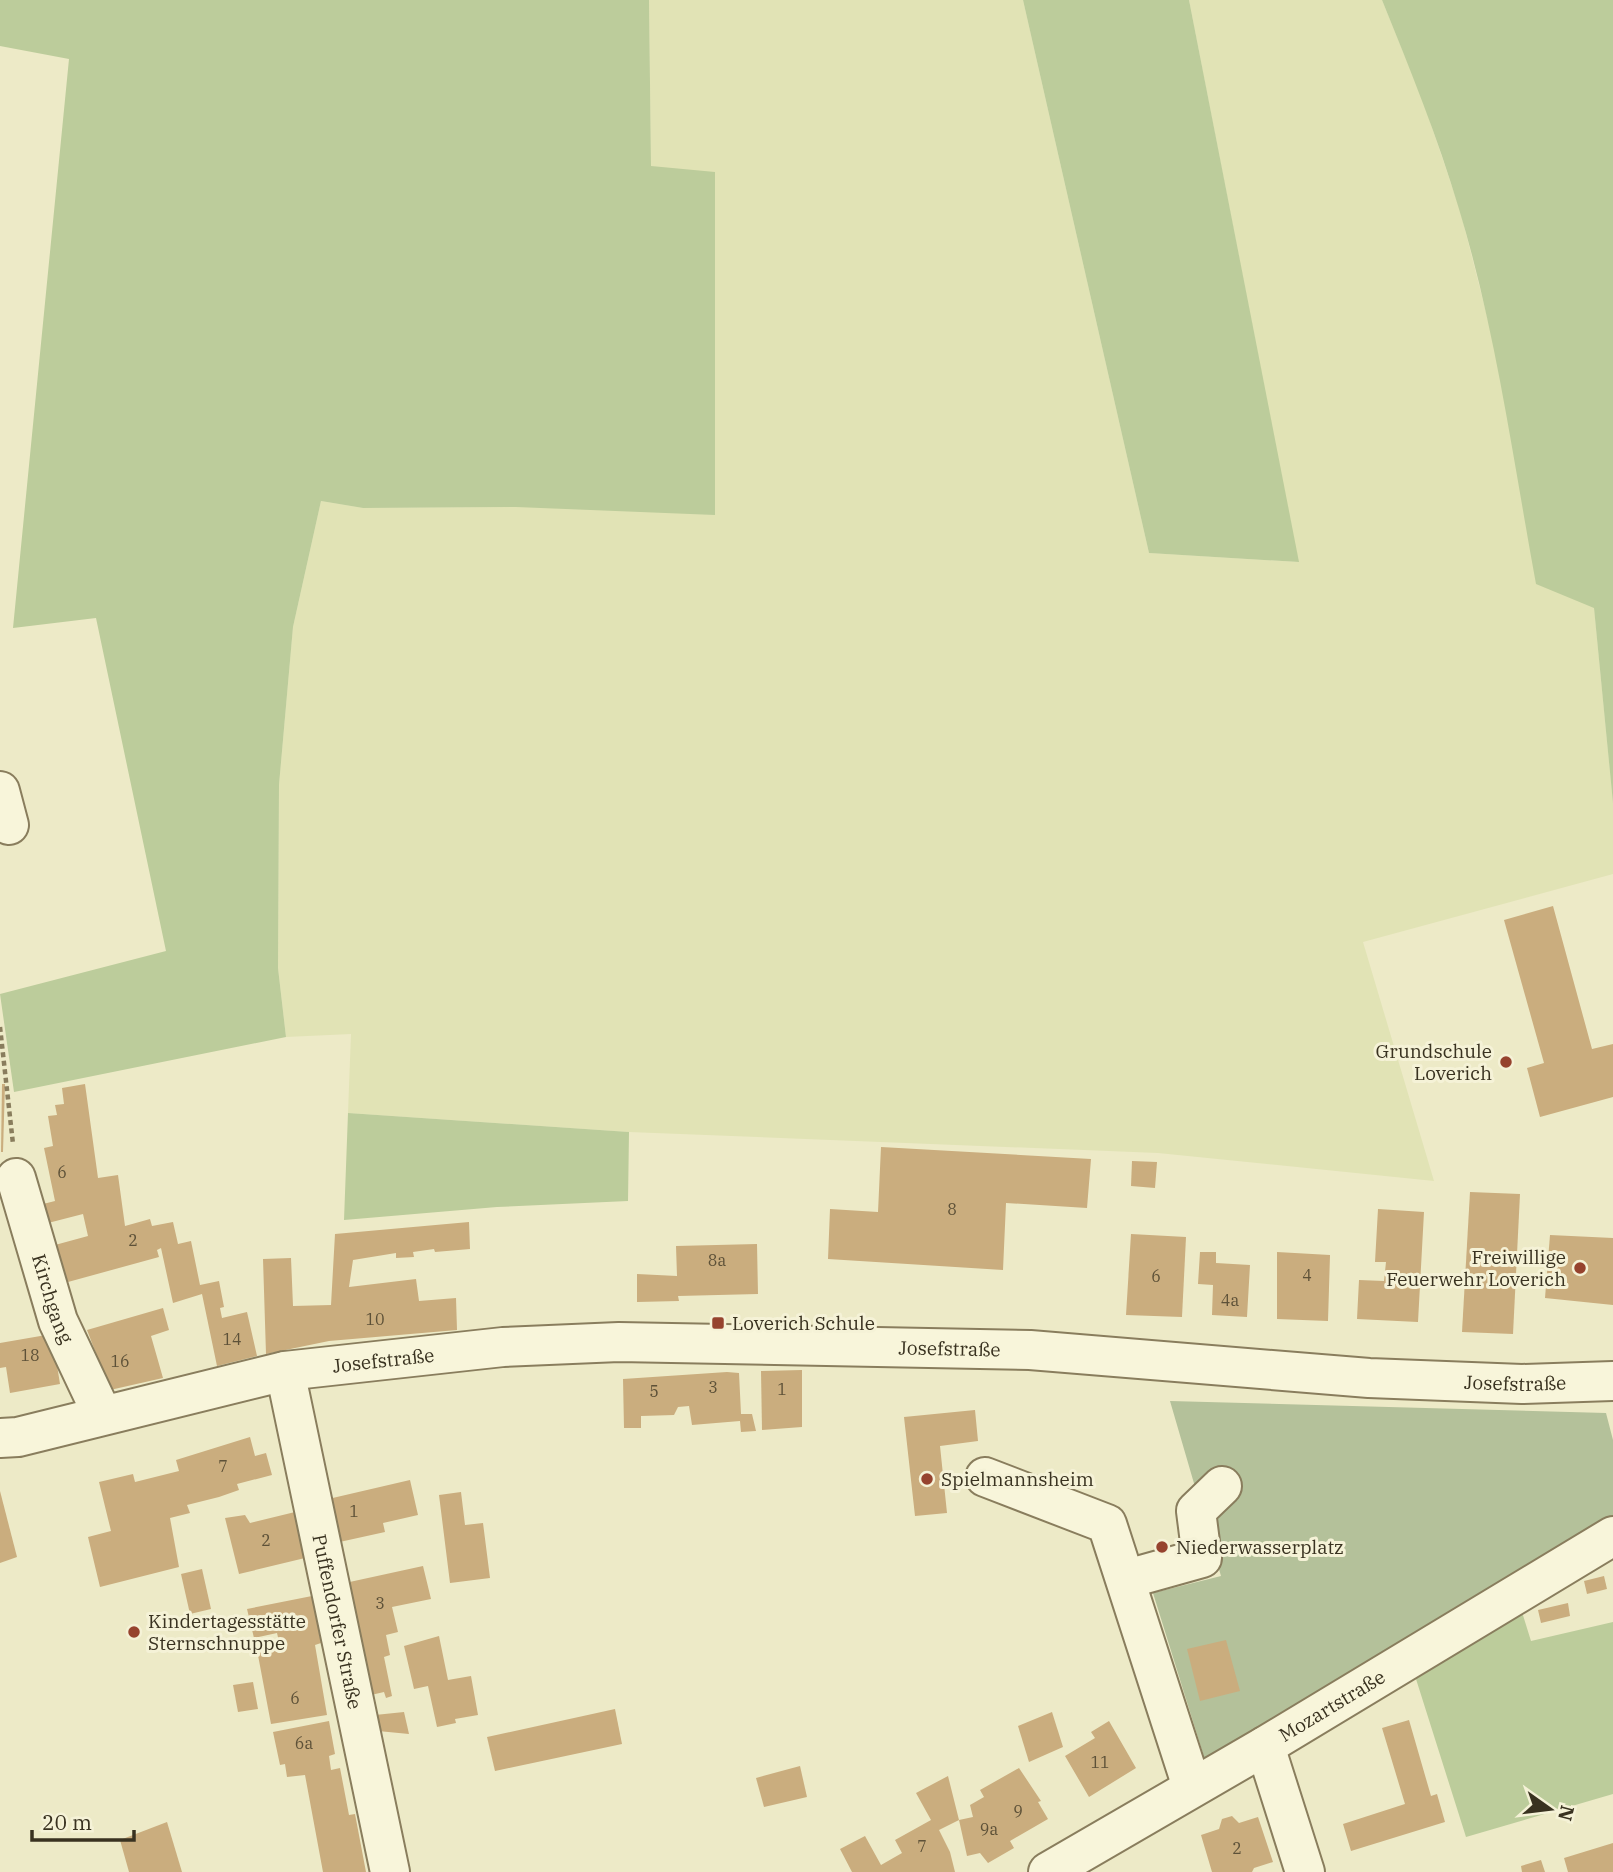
<svg xmlns="http://www.w3.org/2000/svg" width="1613" height="1872" font-family="'IBM Plex Serif',serif">
<style>
.farmland{fill:#e1e3b5}
.green{fill:#bccc9b}
.cemetery{fill:#b4c19a}
.building{fill:#caad7e}
.lines{fill:none;stroke-linecap:round;stroke-linejoin:round}
.minor-casing{stroke:#897d5d;stroke-width:42}
.path{stroke:#897d5d;stroke-width:4.5;stroke-dasharray:5 3.5;stroke-linecap:butt}
.minor{stroke:#f8f5da;stroke-width:38}
.poi-dot{fill:#96432e;stroke:#f5f2d7;stroke-width:2.5}
.labels{text-anchor:middle;stroke-width:6;stroke-linejoin:round;paint-order:stroke}
.number-label{font-size:16px;fill:#5d5138}
.poi-label{font-size:19px;fill:#393220;stroke:#f5f2d7;text-anchor:start}
.street-label{font-size:19px;fill:#393220;stroke:#f5f2d7}
</style>
<rect width="100%" height="100%" fill="#edeac7"/>
<path class="farmland" d="M649,0H1023L1149,553L1298,562L1189,0H1382L1422,98L1460,210L1489,324L1594,607L1613,803V874L1363,942L1434,1181L1158,1153L629,1132L348,1113L351,1034L286,1037L278,968L279,785L293,627L321,501L363,508L516,507L715,173L651,167Z"/>
<g class="green">
<path d="M0,0H649L651,166L715,172V515L516,507L363,508L321,501L293,627L279,785L278,968L286,1037L14,1092L0,994L166,951L96,618L13,628L69,59L0,46Z"/>
<path d="M1023,0H1189L1299,562L1149,553Z"/>
<path d="M1382,0H1613V803L1594,608L1536,584C1513,459 1496,331 1459,209C1438,138 1410,69 1382,0Z"/>
<path d="M348,1113L629,1132L628,1201L497,1207L344,1220Z"/>
<path d="M1522,1612L1531,1641L1613,1622V1794L1466,1837L1416,1679Z"/>
</g>
<path class="cemetery" d="M1170,1401L1606,1413L1613,1440V1520L1205,1760L1153,1593L1221,1576Z"/>
<g class="building">
<path d="M1553,906L1592,1049L1613,1044V1097L1540,1117L1527,1068L1544,1063L1504,920Z"/>
<path d="M2,1084H5L3,1152H1Z"/>
<path d="M85,1084L98,1178L118,1175L125,1226L150,1219L152,1226L173,1222L178,1244L191,1241L200,1285L219,1281L224,1307L220,1308L222,1318L247,1312L257,1356L217,1366L202,1294L173,1303L161,1248L157,1250L159,1257L68,1282L55,1245L88,1236L83,1214L48,1223L43,1204L55,1201L44,1148L53,1146L48,1116L57,1115L55,1105L64,1104L62,1088Z"/>
<path d="M881,1147L1091,1159L1087,1208L1006,1203L1003,1270L828,1259L830,1209L878,1212Z"/>
<path d="M1132,1161L1157,1162L1155,1188L1131,1186Z"/>
<path d="M1470,1192L1520,1194L1513,1334L1462,1332Z"/>
<path d="M1378,1209L1424,1212L1418,1322L1357,1319L1359,1280L1384,1281L1386,1262H1375Z"/>
<path d="M469,1222L470,1249L435,1252L434,1249L413,1252L414,1257L396,1258V1253L353,1260L349,1287L416,1279L419,1301L456,1298L457,1330L329,1341L266,1354L263,1259L291,1258L293,1306L331,1305L335,1234Z"/>
<path d="M1131,1234L1186,1237L1182,1317L1126,1315Z"/>
<path d="M1550,1235L1613,1238V1305L1545,1298Z"/>
<path d="M757,1244L758,1294L678,1296L679,1301L637,1302V1274L677,1276L676,1246Z"/>
<path d="M1200,1252H1216V1263L1250,1265L1247,1317L1212,1315L1213,1285L1198,1284Z"/>
<path d="M1277,1252L1330,1255L1328,1321L1277,1319Z"/>
<path d="M163,1308L169,1330L151,1336L163,1378L110,1390L87,1330Z"/>
<path d="M52,1334L60,1384L10,1393L6,1367L0,1368V1343Z"/>
<path d="M802,1370V1427L762,1430L761,1371Z"/>
<path d="M727,1372L739,1373L741,1414H752L756,1431L741,1432L740,1421L692,1425L689,1406L678,1407L674,1415L641,1416V1428H624L623,1379Z"/>
<path d="M975,1410L978,1441L940,1446L947,1513L915,1516L904,1417Z"/>
<path d="M250,1437L255,1456L266,1453L272,1475L237,1484L239,1490L219,1497L187,1505L190,1513L170,1518L179,1567L100,1587L88,1537L111,1531L99,1482L133,1474L135,1482L179,1471L176,1460Z"/>
<path d="M410,1480L418,1515L383,1523L385,1532L335,1543L324,1500Z"/>
<path d="M0,1491L17,1557L0,1563Z"/>
<path d="M461,1492L465,1525L483,1523L490,1578L450,1583L439,1495Z"/>
<path d="M295,1512L305,1558L239,1574L225,1518L245,1515L250,1523Z"/>
<path d="M423,1566L431,1599L392,1607L398,1632L386,1635L390,1655L384,1657L392,1696L386,1698L384,1692L371,1695L345,1583Z"/>
<path d="M202,1569L211,1609L190,1614L181,1574Z"/>
<path d="M1604,1576L1607,1589L1587,1594L1584,1581Z"/>
<path d="M312,1596L321,1643L315,1645L327,1715L271,1724L257,1650L280,1646L277,1633L254,1638L247,1609Z"/>
<path d="M1568,1603L1570,1616L1541,1623L1538,1610Z"/>
<path d="M439,1636L448,1680L471,1676L478,1715L455,1719L456,1723L437,1727L428,1686L414,1689L404,1646Z"/>
<path d="M1226,1640L1240,1691L1200,1701L1187,1649Z"/>
<path d="M253,1682L258,1709L238,1712L233,1685Z"/>
<path d="M615,1709L622,1744L495,1771L487,1737Z"/>
<path d="M404,1712L409,1734L378,1731L375,1715Z"/>
<path d="M1052,1712L1063,1747L1029,1762L1018,1726Z"/>
<path d="M1409,1720L1431,1796L1437,1794L1445,1822L1351,1851L1343,1824L1405,1804L1382,1728Z"/>
<path d="M329,1721L335,1754L329,1756L331,1770L340,1768L349,1815L355,1814L366,1872H323L305,1775L287,1777L285,1764L280,1765L273,1732Z"/>
<path d="M1109,1721L1136,1768L1089,1797L1065,1756L1095,1738L1091,1732Z"/>
<path d="M800,1766L807,1797L764,1807L756,1778Z"/>
<path d="M1019,1768L1041,1801L1038,1802L1048,1819L1010,1841L1014,1848L988,1863L980,1853L967,1856L959,1820L973,1817L970,1805L984,1797L980,1790Z"/>
<path d="M948,1776L959,1820L939,1830L950,1852L955,1872H852L840,1849L865,1836L881,1865L902,1853L895,1840L931,1820L916,1793Z"/>
<path d="M1232,1816L1239,1823L1258,1817L1273,1862L1254,1868L1252,1872H1212L1201,1835L1219,1829L1222,1819Z"/>
<path d="M167,1822L182,1872H129L120,1840Z"/>
<path d="M1613,1843V1872H1568L1564,1858Z"/>
<path d="M1541,1860L1545,1872H1522L1521,1866Z"/>
</g>
<g class="lines">
<defs>
<g id="minor">
<path d="M0,791L9,825"/>
<path id="s1" d="M16,1178L58,1321L102,1414"/>
<path id="s2" d="M285,1371L390,1872"/>
<path id="s3" d="M0,1438L18,1437L285,1371L503,1347L619,1342L1030,1350L1369,1378L1522,1384L1613,1381"/>
<path d="M985,1477L1107,1524L1192,1787"/>
<path d="M1127,1579L1202,1558L1196,1511L1222,1486"/>
<path d="M1265,1746L1305,1872"/>
<path id="s4" d="M1048,1872L1265,1746L1613,1536"/>
</g>
</defs>
<use href="#minor" class="minor-casing"/>
<path class="path" d="M0,1027L13,1144"/>
<use href="#minor" class="minor"/>
</g>
<g class="poi-dot">
<circle cx="1506" cy="1062" r="7"/>
<circle cx="1580" cy="1268" r="7"/>
<rect x="711" y="1316" width="14" height="14" rx="3.5"/>
<circle cx="927" cy="1479" r="7"/>
<circle cx="1162" cy="1547" r="7"/>
<circle cx="134" cy="1632" r="7"/>
</g>
<g class="labels">
<g class="number-label">
<text x="62" y="1178">6</text>
<text x="952" y="1215">8</text>
<text x="133" y="1246">2</text>
<text x="717" y="1266">8a</text>
<text x="1307" y="1281">4</text>
<text x="1156" y="1282">6</text>
<text x="1230" y="1306">4a</text>
<text x="375" y="1325">10</text>
<text x="232" y="1345">14</text>
<text x="30" y="1361">18</text>
<text x="120" y="1367">16</text>
<text x="713" y="1393">3</text>
<text x="782" y="1395">1</text>
<text x="654" y="1397">5</text>
<text x="223" y="1472">7</text>
<text x="354" y="1517">1</text>
<text x="266" y="1546">2</text>
<text x="380" y="1609">3</text>
<text x="295" y="1704">6</text>
<text x="304" y="1749">6a</text>
<text x="1100" y="1768">11</text>
<text x="1018" y="1817">9</text>
<text x="989" y="1835">9a</text>
<text x="922" y="1852">7</text>
<text x="1237" y="1854">2</text>
</g>
<g class="poi-label">
<text x="1492" y="1058" text-anchor="end">Grundschule<tspan x="1492" dy="22">Loverich</tspan></text>
<text x="1566" y="1264" text-anchor="end">Freiwillige<tspan x="1566" dy="22">Feuerwehr Loverich</tspan></text>
<text x="732" y="1330">Loverich Schule</text>
<text x="941" y="1486">Spielmannsheim</text>
<text x="1176" y="1554">Niederwasserplatz</text>
<text x="148" y="1628">Kindertagesstätte<tspan x="148" dy="22">Sternschnuppe</tspan></text>
</g>
<g class="street-label">
<text dy="7" stroke="none"><textPath href="#s1" startOffset="126">Kirchgang</textPath></text>
<text dy="7" stroke="none"><textPath href="#s3" startOffset="959">Josefstraße</textPath></text>
<text dy="7" stroke="none"><textPath href="#s3" startOffset="392">Josefstraße</textPath></text>
<text dy="7" stroke="none"><textPath href="#s3" startOffset="1526">Josefstraße</textPath></text>
<text dy="7" stroke="none"><textPath href="#s2" startOffset="256">Puffendorfer Straße</textPath></text>
<text dy="7" stroke="none"><textPath href="#s4" startOffset="329">Mozartstraße</textPath></text>
</g>
</g>
<g transform="translate(1550 1809) rotate(104)" stroke="#f5f2d7" stroke-width="5" paint-order="stroke">
<path d="M0-5L12 26L0 18L-12 26Z" fill="#393220"/>
<text y="-10" font-size="19" font-weight="bold" text-anchor="middle" fill="#393220">N</text>
</g>
<path d="M32 1830v10h102v-10" fill="none" stroke="#393220" stroke-width="3.5"/>
<text x="42" y="1830" font-size="21" fill="#393220" stroke="#f5f2d7" stroke-width="5" paint-order="stroke">20 m</text>
</svg>
